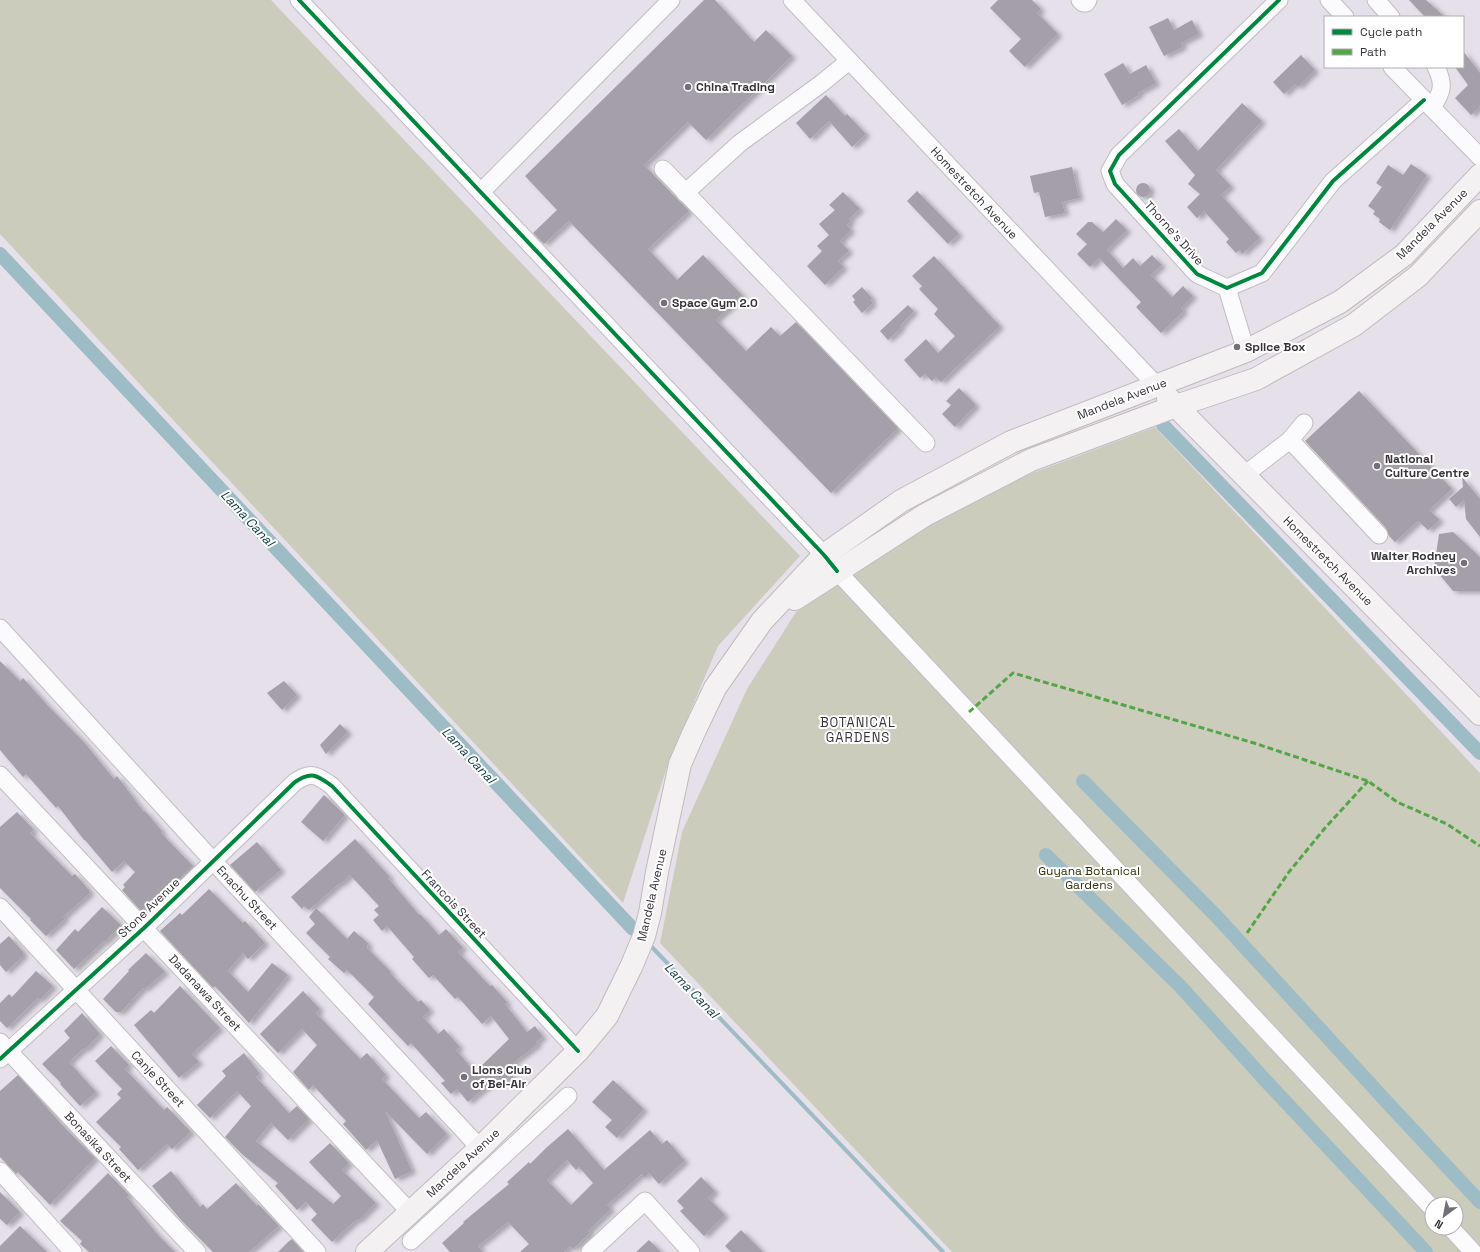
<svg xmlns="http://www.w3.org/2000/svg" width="1480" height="1252" font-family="'Space Grotesk',sans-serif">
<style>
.green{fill:#ccccbd;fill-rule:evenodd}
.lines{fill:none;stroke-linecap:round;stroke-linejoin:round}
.stream{stroke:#9ebcc5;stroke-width:4}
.canal{stroke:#9ebcc5;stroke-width:14}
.building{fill:#a49fa9;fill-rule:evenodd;filter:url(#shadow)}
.minor-casing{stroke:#c0bdc4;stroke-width:19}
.major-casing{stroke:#c2babd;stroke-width:24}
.minor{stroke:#fbfafc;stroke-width:17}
.major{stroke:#f4f1f2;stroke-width:22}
.quiet{stroke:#53a545;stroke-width:3;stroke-dasharray:6 3;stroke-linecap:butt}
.cycleway-casing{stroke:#fff;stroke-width:6}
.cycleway{stroke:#00873e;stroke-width:4}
.poi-dot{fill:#737078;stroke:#fff;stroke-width:1.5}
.labels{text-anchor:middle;stroke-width:4;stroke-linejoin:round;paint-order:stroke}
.poi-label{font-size:12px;font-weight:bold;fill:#36333a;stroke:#fff;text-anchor:start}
.street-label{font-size:12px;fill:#36333a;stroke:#fff}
.park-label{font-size:12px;fill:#313507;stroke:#fff}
.water-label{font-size:13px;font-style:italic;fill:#164148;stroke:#fff}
.neighbourhood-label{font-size:13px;letter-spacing:1px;fill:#36333a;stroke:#fff}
</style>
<defs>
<filter id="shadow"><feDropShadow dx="4.5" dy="2.5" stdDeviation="2" flood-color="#0004"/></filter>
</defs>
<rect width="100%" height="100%" fill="#e5e0ea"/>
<g class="green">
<path d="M0,0H271L800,556L718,646L668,764L623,903L0,234Z"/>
<path d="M1155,427L1480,773V1252H952L660,943L682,832L747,689L796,612L890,547L1022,477ZM1432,1204H1456V1228H1432Z"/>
</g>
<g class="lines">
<path class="stream" d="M649,944L943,1252"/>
<g class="canal">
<path d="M0,254L633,929"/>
<path d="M1163,425L1480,753"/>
<path d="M1083,781L1219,919L1396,1112L1480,1202"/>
<path d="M1046,855L1180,986L1265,1080L1426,1252"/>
</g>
</g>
<g class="building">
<path d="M704,0H715L754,42L766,30L792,56L706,140L688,122L644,165L689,211L648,249L677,280L703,255L742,295L716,320L746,351L771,327L780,336L796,322L898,428L831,493L569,221L544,244L533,233L557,210L525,176Z"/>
<path d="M998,0H1032L1041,9L1037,13L1058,34L1025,67L1009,51L1021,39L990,8Z"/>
<path d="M1409,0H1426L1445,17H1425Z"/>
<path d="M1168,18L1174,30L1192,20L1199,34L1181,43L1183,47L1164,56L1149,27Z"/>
<path d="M1463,51L1480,73V106L1471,115L1455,98L1468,85L1455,67H1463Z"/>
<path d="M1301,55L1315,70L1298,87L1295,84L1284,94L1273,82Z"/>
<path d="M1123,63L1130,74L1146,65L1156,83L1138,93L1139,95L1122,105L1104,74Z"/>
<path d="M826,95L845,116L847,114L866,134L852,147L829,121L810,139L796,123Z"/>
<path d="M1242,103L1262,121L1216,170L1231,186L1221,195L1260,238L1242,254L1240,250L1236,253L1226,242L1229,239L1204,211L1197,218L1187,207L1200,194L1188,184L1195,175L1165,141L1179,129L1198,151Z"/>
<path d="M1411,164L1427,175L1390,230L1379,222L1380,219L1373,214L1375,211L1368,206L1382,187L1376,183L1388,165L1403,175Z"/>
<path d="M1072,167L1079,198L1062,202L1065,213L1045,217L1039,192L1034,193L1030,176Z"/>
<circle cx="1143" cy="190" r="7"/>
<path d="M917,191L959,234L948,244L907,201Z"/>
<path d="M843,192L860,209L849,219L851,221L847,225L851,230L840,241L849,251L838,261L844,267L825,285L807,266L822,251L817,246L829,235L819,224L835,210L829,205Z"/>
<path d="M1116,219L1127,230L1107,250L1123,268L1133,258L1140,266L1152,255L1162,265L1151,275L1172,297L1183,286L1193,296L1181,308L1184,311L1161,333L1136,307L1141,302L1099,258L1090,267L1077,254L1087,244L1076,234L1088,222H1092L1103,232Z"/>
<path d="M934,256L1000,326L941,382L936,377L932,381L925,374L920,378L904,360L926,339L938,353L955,336L934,314L938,309L919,289L922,286L912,276Z"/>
<path d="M862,287L872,298L870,300L873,303L862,313L853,302L855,300L852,296Z"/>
<path d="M908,305L914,311L900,326L901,328L888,340L880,331Z"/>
<path d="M959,388L976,405L955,427L942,414L951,405L946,401Z"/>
<path d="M1359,391L1452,489L1429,510L1440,520L1428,530L1418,521L1395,542L1389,536L1386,528L1305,441Z"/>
<path d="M1462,477L1480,499V537L1466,519L1464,500L1456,507L1449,499L1463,487Z"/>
<path d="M1453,532L1480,557V591H1453L1434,568L1439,534Z"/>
<path d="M0,661L20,681L23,678L50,708L83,741L114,779L117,776L144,812L145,811L162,831L161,833L193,866L173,885L171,883L141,911L122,890L125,887L123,885L135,872L124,861L112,872L85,840H84L58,806L56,808L26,774L23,777L0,750Z"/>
<path d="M284,681L297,695L282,710L267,693Z"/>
<path d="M340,724L348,732L326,754L320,745Z"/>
<path d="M324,795L345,815L323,841L301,822Z"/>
<path d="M17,812L34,830L30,833L72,876L75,874L89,890V894L63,917L65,919L46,936L30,920L31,919L0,888V827Z"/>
<path d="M355,839L390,877L388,878L419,915L420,914L439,935L446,929L463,948L458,952L490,986L492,985L507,1002L505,1004L527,1032L535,1026L543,1037L536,1042L538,1044L513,1063L518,1068L503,1082L498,1077L468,1102L457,1089L451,1094L441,1083L445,1081L411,1043L408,1046L368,1004L374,997L347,970L344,973L328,959L330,957L306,933L315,924L309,917L316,908L347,939L354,931L368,943L367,948L391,972L390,973L418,1002L421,1000L430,1010L423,1017L438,1034L444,1029L460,1047L456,1050L475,1072L509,1039L491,1016L482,1024L458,997L455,999L433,975L429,978L412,959L414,957L387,926L382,931L373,920L379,915L374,910L379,906L350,875L341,884L340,883L309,910L304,906L302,909L291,897Z"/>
<path d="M257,842L281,870L255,892L230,865Z"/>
<path d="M209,889L243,923L245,921L265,943L248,959L243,953L228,971L248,992L272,963L288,975L249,1023L215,986L213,988L160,931L180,913L182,915Z"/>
<path d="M102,907L121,925L105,942L104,941L74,969L56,950L75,929L78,932Z"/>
<path d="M9,936L23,952V956L6,972L0,965V944Z"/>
<path d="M146,953L165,972L145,989L143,988L121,1012H116L103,999L129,971L128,970Z"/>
<path d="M36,971L53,986L40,1000L38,998L7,1028L0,1021V1003L9,994L12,997Z"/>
<path d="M180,986L220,1028L192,1054L199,1062L179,1078L134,1025L151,1010L154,1013Z"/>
<path d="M303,991L320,1009L316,1013L360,1059L367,1053L386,1075L382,1079L419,1118L426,1112L447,1134L427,1154L385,1111L412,1171L395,1179L377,1140L366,1150L343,1124L346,1121L313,1085L309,1090L293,1072L317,1045L302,1029L278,1053L260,1034Z"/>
<path d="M82,1013L100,1034L85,1050L84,1048L69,1062L96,1092L80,1106L60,1084L61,1083L42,1064L70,1038L64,1031Z"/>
<path d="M111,1046L129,1065L125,1069L164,1110L167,1107L191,1132L172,1149L167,1144L138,1170L119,1149L121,1147L96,1122L121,1098L117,1094L122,1089L95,1061Z"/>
<path d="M244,1053L260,1074L256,1077L289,1113L297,1106L309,1119L288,1140L271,1123L256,1141L333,1204L341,1196L309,1162L330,1143L349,1163L342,1170L376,1203L358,1221L357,1219L332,1242L311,1220L317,1214L306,1202L297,1210L275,1186L278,1183L243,1155L225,1137L251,1106L237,1091L210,1118L197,1105L226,1076L222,1071Z"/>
<path d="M18,1075L65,1128L95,1158L50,1205L18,1172L16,1174L0,1157V1091Z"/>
<path d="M613,1080L644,1109L617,1138L605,1127L612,1120L592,1102Z"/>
<path d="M568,1129L604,1170L650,1130L662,1144L667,1140L685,1161L659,1184L649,1173L644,1178L642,1174L607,1205L611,1209L588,1231L590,1233L573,1249L570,1246L564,1252H520L529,1244L508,1222L478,1246L483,1252H450L442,1243L464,1223L463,1222L509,1184L507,1182L529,1162L530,1164L546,1148ZM567,1160L576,1170L579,1167L593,1183L571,1205L547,1180Z"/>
<path d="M171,1171L200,1207L203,1204L207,1209L236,1183L257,1206L258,1204L279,1226L249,1252H213L181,1220L152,1186Z"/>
<path d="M108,1173L129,1195L127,1197L158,1235L175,1252H89L80,1244L82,1241L60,1221Z"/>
<path d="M701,1177L715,1191L708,1198L725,1215L704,1236L680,1211L684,1208L677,1201Z"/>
<path d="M0,1192L20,1212L7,1225L0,1219Z"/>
<path d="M20,1226L47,1252H0V1246Z"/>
<path d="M741,1230L763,1252H731L725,1246Z"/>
<path d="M292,1239L303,1252H278L288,1242Z"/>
<path d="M649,1240L661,1252H636Z"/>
</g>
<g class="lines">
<defs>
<g id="minor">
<path d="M299,0L824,555L837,571L1432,1208"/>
<path d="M792,0L1157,386"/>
<path d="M1080,0L1083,3H1086L1088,0"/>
<path d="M1279,0L1119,155L1110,171L1115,184L1197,274L1227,288L1262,273L1333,181L1424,100"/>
<path d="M1329,0L1345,17"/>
<path d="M1376,0L1391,17"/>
<path d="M1392,67L1480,157"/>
<path d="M1432,108C1442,92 1445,85 1436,67"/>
<path d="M663,169L926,443"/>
<path d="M481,192L671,0"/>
<path d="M685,193L740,143L822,83L849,61"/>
<path d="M1227,288L1246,351"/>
<path d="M1290,440L1379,535"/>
<path d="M1243,476L1290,440L1304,423"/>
<path d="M0,628L213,861L480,1148"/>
<path d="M0,775L410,1212"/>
<path d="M0,907L317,1252"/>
<path d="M0,1042L197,1252"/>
<path d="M0,1059L144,928L295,782C311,771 317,775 332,786L578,1051"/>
<path d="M0,1171L73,1252"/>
<path d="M1451,1228L1473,1252"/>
<path d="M411,1241L568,1096"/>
<path d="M590,1252L645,1201L691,1252"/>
</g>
<g id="major">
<path d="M1168,398L1480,714"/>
<path d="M795,599L925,515L1031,460L1176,406L1256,379L1354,325L1418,276L1480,211"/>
<path d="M367,1252L480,1148L578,1051L607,1016L632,965L644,936L650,913L657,872L680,764L694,732L715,688L762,621L824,555L901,501L1011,442L1246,351L1340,302L1404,255L1480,175"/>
</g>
</defs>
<use href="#minor" class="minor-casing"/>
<use href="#major" class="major-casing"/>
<use href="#minor" class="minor"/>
<use href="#major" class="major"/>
<g class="quiet">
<path d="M969,712L1013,673L1254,743L1368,781L1397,802L1447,824L1480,846"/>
<path d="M1247,933L1289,872L1325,828L1368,781"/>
</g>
<defs>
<g id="cycleway">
<path d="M299,0L824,555L837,571"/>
<path d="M1279,0L1119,155L1110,171L1115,184L1197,274L1227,288L1262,273L1333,181L1424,100"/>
<path d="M0,1059L144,928L295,782C311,771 317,775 332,786L578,1051"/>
</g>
</defs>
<use href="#cycleway" class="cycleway-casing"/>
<use href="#cycleway" class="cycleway"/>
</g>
<g class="poi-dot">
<circle cx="688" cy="87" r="4"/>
<circle cx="664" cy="303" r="4"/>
<circle cx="1237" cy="347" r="4"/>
<circle cx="1377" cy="466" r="4"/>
<circle cx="1464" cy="563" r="4"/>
<circle cx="464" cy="1077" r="4"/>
</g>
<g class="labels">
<g class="poi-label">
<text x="696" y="91">China Trading</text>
<text x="672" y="307">Space Gym 2.0</text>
<text x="1245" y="351">Splice Box</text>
<text x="1385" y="463">National<tspan x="1385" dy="14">Culture Centre</tspan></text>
<text x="1456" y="560" text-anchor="end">Walter Rodney<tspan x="1456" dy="14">Archives</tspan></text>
<text x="472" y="1074">Lions Club<tspan x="472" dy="14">of Bel-Air</tspan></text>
</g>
<g class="street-label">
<text transform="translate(974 193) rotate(47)" y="4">Homestretch Avenue</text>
<text transform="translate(1432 224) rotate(-45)" y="4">Mandela Avenue</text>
<text transform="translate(1174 233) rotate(48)" y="4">Thorne's Drive</text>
<text transform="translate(1122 399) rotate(-21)" y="4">Mandela Avenue</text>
<text transform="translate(1328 561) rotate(45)" y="4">Homestretch Avenue</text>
<text transform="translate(652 895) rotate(-77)" y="4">Mandela Avenue</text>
<text transform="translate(247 898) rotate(47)" y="4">Enachu Street</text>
<text transform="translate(454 904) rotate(47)" y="4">Francois Street</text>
<text transform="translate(149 908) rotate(-44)" y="4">Stone Avenue</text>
<text transform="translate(205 993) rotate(47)" y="4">Dadanawa Street</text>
<text transform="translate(158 1079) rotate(47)" y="4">Canje Street</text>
<text transform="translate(98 1147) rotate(47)" y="4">Bonasika Street</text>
<text transform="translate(463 1163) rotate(-43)" y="4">Mandela Avenue</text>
</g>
<g class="park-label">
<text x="1089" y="875">Guyana Botanical<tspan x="1089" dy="14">Gardens</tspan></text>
</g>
<g class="water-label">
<text transform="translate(248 518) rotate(47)" y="5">Lama Canal</text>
<text transform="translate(469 755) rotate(47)" y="5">Lama Canal</text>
<text transform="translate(692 990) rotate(46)" y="5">Lama Canal</text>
</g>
<g class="neighbourhood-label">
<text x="858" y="727">BOTANICAL<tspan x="858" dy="15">GARDENS</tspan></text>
</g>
</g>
<rect x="1324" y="16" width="140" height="52" fill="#ffffff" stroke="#afadb0"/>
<rect x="1332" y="29" width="20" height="6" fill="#00873e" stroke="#afadb0"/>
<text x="1360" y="36" font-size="12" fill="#36333a">Cycle path</text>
<rect x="1332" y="49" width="20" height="6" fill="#53a545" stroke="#afadb0"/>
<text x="1360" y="56" font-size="12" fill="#36333a">Path</text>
<g transform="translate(1444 1216) rotate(212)"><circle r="19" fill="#ffffff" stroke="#afadb0"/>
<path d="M0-3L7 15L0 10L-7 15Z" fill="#737078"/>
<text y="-6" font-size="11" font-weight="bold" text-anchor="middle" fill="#36333a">N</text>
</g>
</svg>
